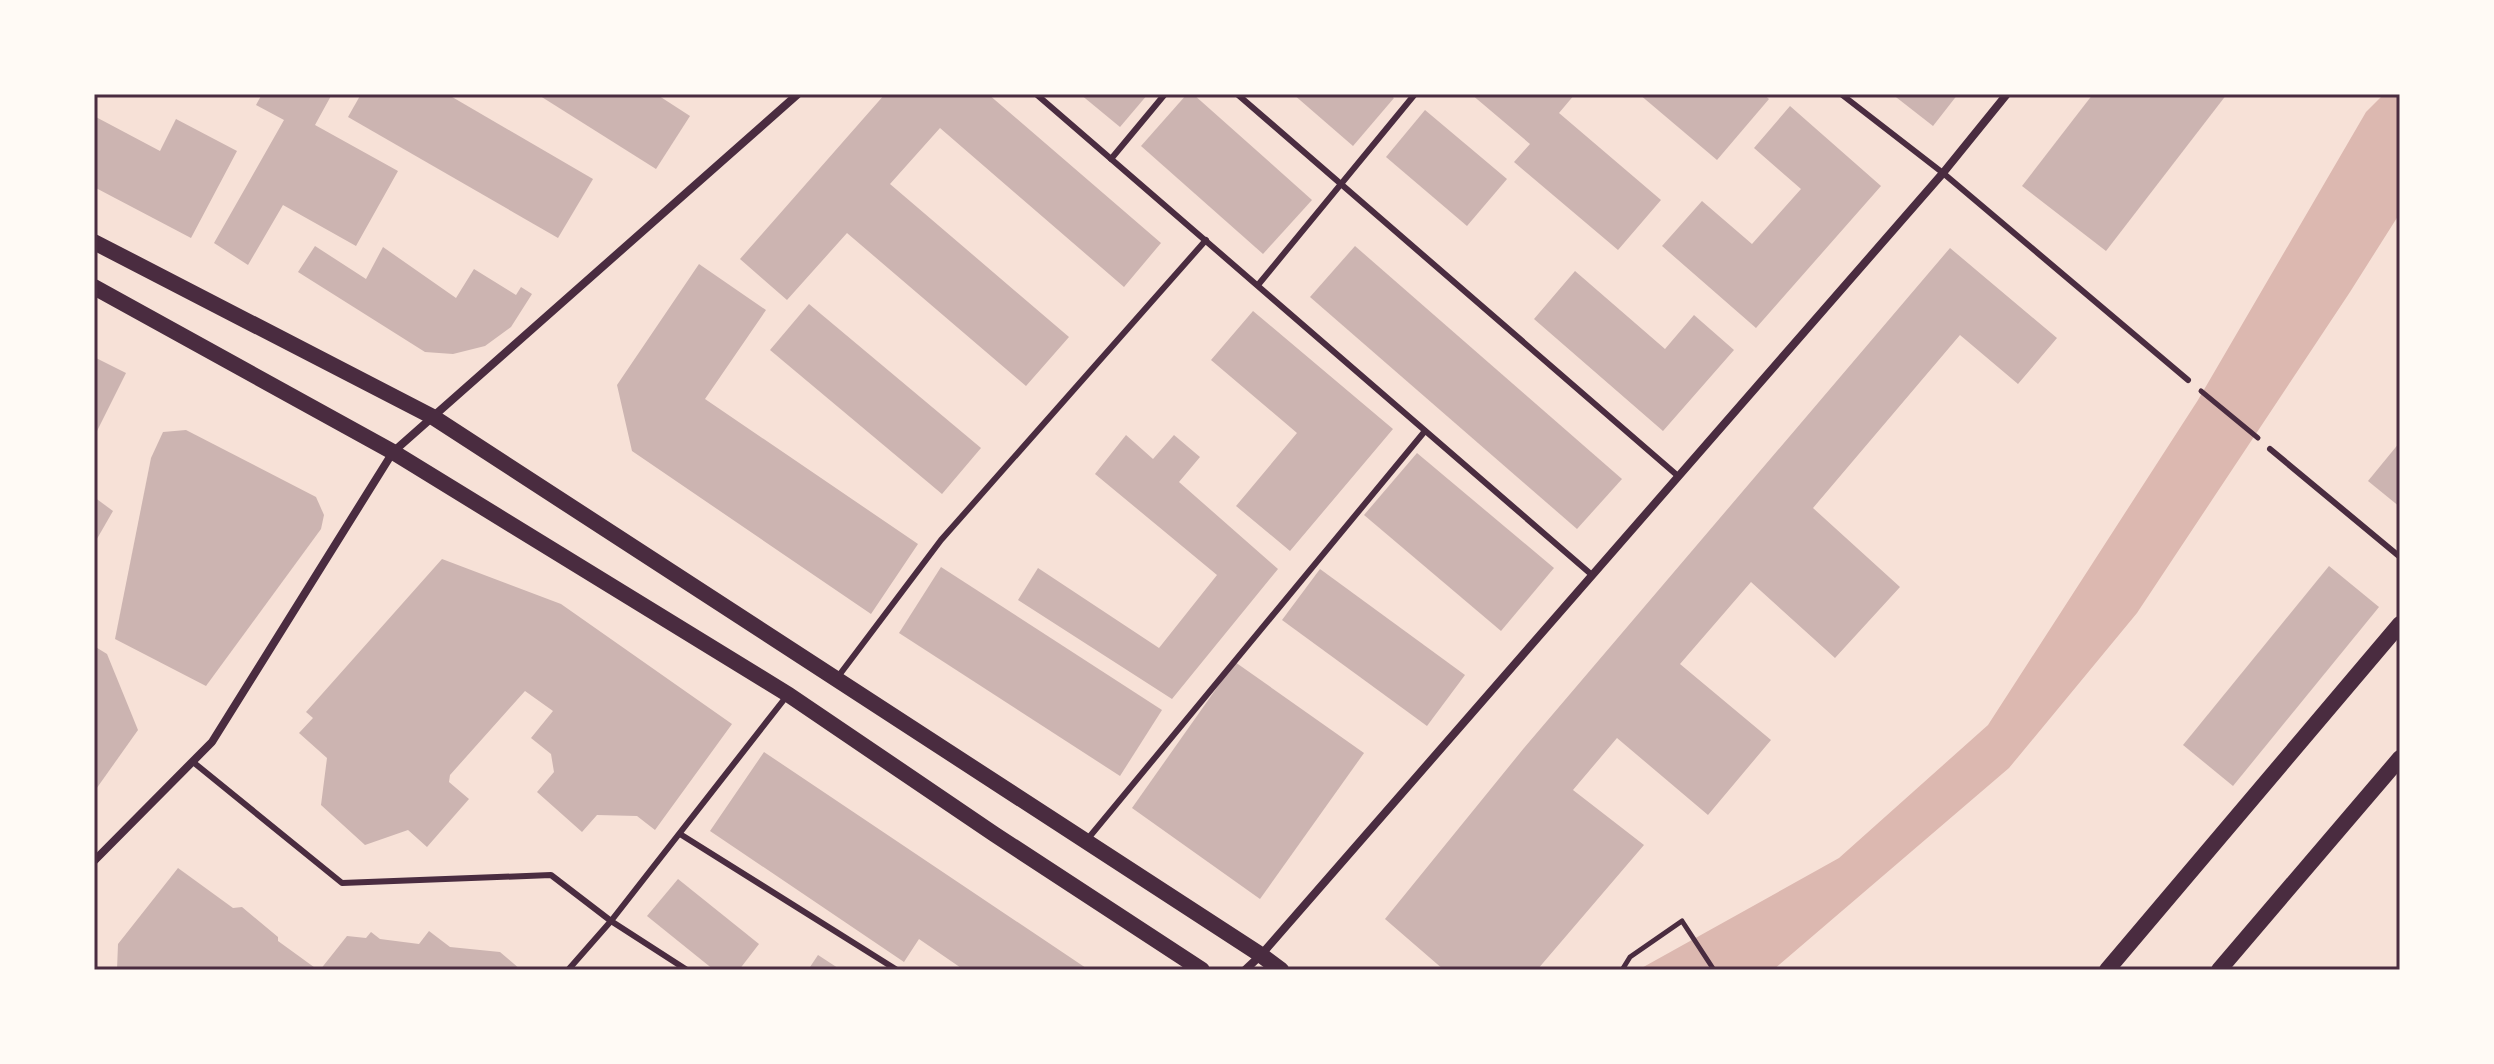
<svg xmlns="http://www.w3.org/2000/svg" width="2494" height="1064" font-family="'Fira Sans Condensed',sans-serif">
<style>
.water{fill:#dcb8b0}
.building{fill:#ccb4b1}
.lines{fill:none;stroke-linecap:round;stroke-linejoin:round}
.path{stroke:#4a2c40;stroke-width:5}
.service{stroke:#4a2c40;stroke-width:6}
.minor{stroke:#4a2c40;stroke-width:8}
.secondary{stroke:#4a2c40;stroke-width:16}
.neatline{fill:none;stroke:#4a2c40;stroke-width:3}
</style>
<rect width="100%" height="100%" fill="#f7e1d7"/>
<path class="water" d="M2384,94H2400V213L2350,292L2137,613L2009,768L1773,970H1638L1839,858L1988,725L2198,400L2366,112Z"/>
<g class="building">
<path d="M262,94H332L315,125L398,171L356,246L283,205L248,265L214,243L284,120L256,105Z"/>
<path d="M361,94H447L593,179L558,238L348,117Z"/>
<path d="M537,94H656L690,116L656,169Z"/>
<path d="M885,94H988L1161,243L1124,287L940,128L890,184L1069,337L1026,386L847,233L787,300L740,259Z"/>
<path d="M1080,94H1148L1120,127Z"/>
<path d="M1187,94H1193L1312,200L1263,254L1141,146Z"/>
<path d="M1293,94H1389L1394,98L1353,146Z"/>
<path d="M1471,94H1575L1559,113L1661,200L1618,250L1514,162L1530,144Z"/>
<path d="M1639,94H1763L1769,99L1717,160Z"/>
<path d="M1892,94H1958L1933,126Z"/>
<path d="M2093,94H2227L2106,251L2022,186Z"/>
<path d="M1790,106L1881,186L1756,328L1662,246L1702,201L1752,244L1801,189L1754,148Z"/>
<path d="M1425,110L1507,179L1467,226L1386,157Z"/>
<path d="M94,116L160,151L176,119L237,151L191,238L94,187Z"/>
<path d="M315,246L366,279L383,247L456,298L474,269L516,295L521,287L532,294L511,327L485,346L453,354L425,352L298,272Z"/>
<path d="M1355,246L1622,479L1577,529L1310,297Z"/>
<path d="M1950,248L2057,338L2018,384L1960,335L1813,508L1900,587L1835,658L1751,582L1680,664L1771,740L1708,815L1617,738L1573,790L1644,845L1537,970H1444L1385,919L1524,748Z"/>
<path d="M699,264L766,310L705,399L918,544L871,614L632,451L617,385Z"/>
<path d="M1575,271L1665,349L1694,315L1734,350L1663,431L1534,319Z"/>
<path d="M809,304L981,448L942,494L770,350Z"/>
<path d="M1253,311L1393,429L1290,551L1236,506L1297,433L1211,360Z"/>
<path d="M94,357L126,373L94,437Z"/>
<path d="M186,430L316,497L324,515L321,529L206,686L115,639L151,458L163,432Z"/>
<path d="M1126,435L1153,459L1174,435L1200,457L1179,482L1278,569L1172,699L1018,600L1038,568L1159,648L1217,575L1095,474Z"/>
<path d="M2400,442V507L2368,481Z"/>
<path d="M1417,453L1554,568L1501,631L1364,515Z"/>
<path d="M94,497L113,511L94,544Z"/>
<path d="M442,559L561,604L732,724L655,830L637,816L597,815L582,832L537,792L554,772L551,754L531,738L553,711L525,691L450,775L449,782L469,799L427,847L408,830L365,845L321,805L327,758L299,733L313,718L306,712Z"/>
<path d="M2329,566L2379,607L2233,786L2183,745Z"/>
<path d="M941,567L1162,710L1120,776L899,633Z"/>
<path d="M1320,569L1465,675L1427,726L1282,620Z"/>
<path d="M94,646L107,654L138,730L94,792Z"/>
<path d="M1235,662L1364,753L1260,899L1132,808Z"/>
<path d="M764,752L1089,970H964L919,939L904,962L710,831Z"/>
<path d="M178,868L233,908L242,907L278,937V941L318,970H117L118,944Z"/>
<path d="M678,879L759,944L739,970H714L647,916Z"/>
<path d="M429,931L450,947L500,952L521,970H320L347,936L366,938L371,932L380,939L419,944Z"/>
<path d="M818,955L841,970H808Z"/>
</g>
<g class="lines">
<g class="path">
<path d="M2201,391L2258,438"/>
<path d="M1622,970L1630,957L1682,921L1714,970"/>
</g>
<g class="service">
<path d="M1036,94L1592,575"/>
<path d="M1237,94L1678,476"/>
<path d="M1841,94L1943,173L2188,380"/>
<path d="M1111,159L1165,94"/>
<path d="M1258,285L1415,94"/>
<path d="M2270,449L2400,557"/>
<path d="M837,678L941,540L1206,240"/>
<path d="M193,762L342,883L551,875L611,921L687,970"/>
<path d="M680,834L897,970"/>
<path d="M1086,841L1425,431"/>
<path d="M568,970L611,921L786,697"/>
</g>
<g class="minor">
<path d="M94,861L212,742L393,452L798,94"/>
<path d="M1245,970L1261,955L1943,173L2007,94"/>
</g>
<g class="secondary">
<path d="M94,242L433,417L1261,955L1281,970"/>
<path d="M94,287L393,452L789,695L994,834L1202,970"/>
<path d="M2107,970L2400,624"/>
<path d="M2219,970L2400,758"/>
</g>
</g>
<rect width="2494" height="1064" fill="none" stroke="#fffaf5" stroke-width="192"/>
<rect x="96" y="96" width="2302" height="872" class="neatline"/>
</svg>
